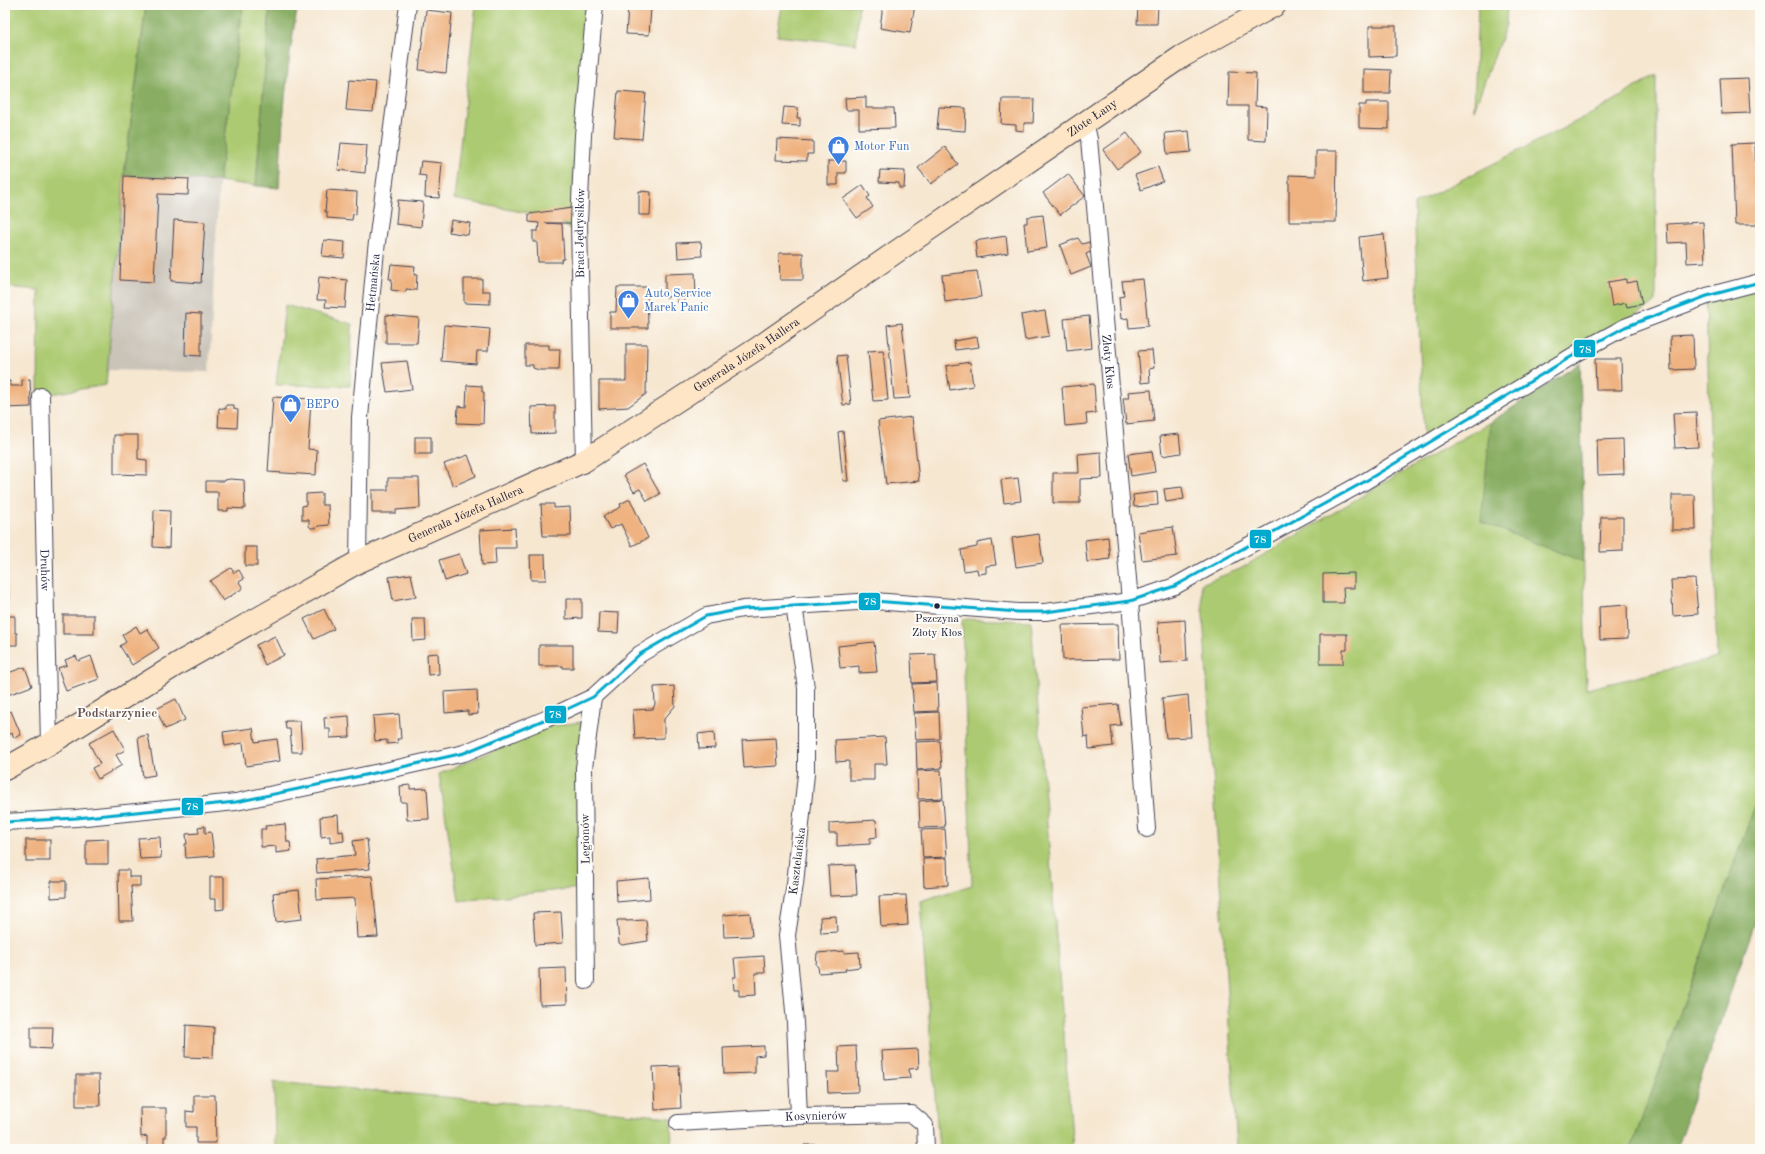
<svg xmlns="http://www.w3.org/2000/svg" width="1765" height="1154" font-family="'Old Standard TT',serif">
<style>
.industrial{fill:#c9c3b8}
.green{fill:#acca71;stroke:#677656}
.forest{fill:#89ae63;stroke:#56684f}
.building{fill:#efb381}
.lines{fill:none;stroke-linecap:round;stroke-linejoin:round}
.street-casing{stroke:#424052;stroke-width:18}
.secondary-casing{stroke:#424052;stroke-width:24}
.street{stroke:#fff;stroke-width:16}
.secondary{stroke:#fde5c5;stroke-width:22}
.bus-1-casing{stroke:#fdfcf7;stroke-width:6}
.bus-1{stroke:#00a9ce;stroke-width:3}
.bus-dot{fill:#22223b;stroke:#fdfcf7;stroke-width:1.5}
.labels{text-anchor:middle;stroke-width:4;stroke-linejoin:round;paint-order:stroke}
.bus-label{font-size:11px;fill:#22223b;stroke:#fdfcf7}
.street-label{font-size:12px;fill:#22223b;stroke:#fdfcf7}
.shop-label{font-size:12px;fill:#366cbe;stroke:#fdfcf7;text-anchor:start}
.neighbourhood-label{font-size:13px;font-weight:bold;fill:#6a5554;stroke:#fdfcf7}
.line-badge{stroke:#fdfcf7;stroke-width:1.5}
.badge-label{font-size:11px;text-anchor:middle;font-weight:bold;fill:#fff}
</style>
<rect width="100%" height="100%" fill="#fdfcf7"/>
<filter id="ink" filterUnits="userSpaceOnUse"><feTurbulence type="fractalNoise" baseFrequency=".025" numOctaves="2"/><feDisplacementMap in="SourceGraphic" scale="8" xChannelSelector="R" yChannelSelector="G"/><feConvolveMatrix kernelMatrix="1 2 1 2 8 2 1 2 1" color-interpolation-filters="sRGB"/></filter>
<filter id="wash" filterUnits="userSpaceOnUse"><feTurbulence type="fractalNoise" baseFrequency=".012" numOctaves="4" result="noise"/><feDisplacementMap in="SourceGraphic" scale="16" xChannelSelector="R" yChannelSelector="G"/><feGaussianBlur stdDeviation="0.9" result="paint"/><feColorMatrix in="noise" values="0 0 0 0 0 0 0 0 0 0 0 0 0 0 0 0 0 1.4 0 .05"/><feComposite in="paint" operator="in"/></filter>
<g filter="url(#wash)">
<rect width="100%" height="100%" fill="#f6e7d1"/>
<path class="industrial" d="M124,176L219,181L209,372L107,370Z"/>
<g class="green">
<path d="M5,5H146L124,176L106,385L38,396L39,290L5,287Z"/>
<path d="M243,5H270L256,186L219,181Z"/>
<path d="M476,5H587L572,230L554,218L454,199Z"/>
<path d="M782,5H859L856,44L777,36Z"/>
<path d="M1478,5H1507L1506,25L1474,110Z"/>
<path d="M1656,75V302L1424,447L1414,204L1597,111Z"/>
<path d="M1760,288V792L1631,1149H1237L1201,584L1240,569L1380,485L1491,422L1580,363L1586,689L1717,658L1706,302Z"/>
<path d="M285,305L352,324L350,386L276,385Z"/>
<path d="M962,619L1031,621L1073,1149H939L920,901L972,885Z"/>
<path d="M582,722L580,888L459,901L439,774L550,726Z"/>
<path d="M274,1082L671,1117L672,1149H275Z"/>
</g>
<g class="forest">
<path d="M146,5H243L219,181L124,176Z"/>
<path d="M270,5H298C286,66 282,126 279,188L256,186Z"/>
<path d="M1580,363L1584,562L1481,522L1491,422Z"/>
<path d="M1760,792V908L1676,1149H1631Z"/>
</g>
<g id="blocks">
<g class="building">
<path d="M883,5H915L910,33L880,28Z"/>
<path d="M1138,5H1158L1157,24H1137Z"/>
<path d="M628,7L651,8L649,35L626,34Z"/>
<path d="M426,10L452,13L446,73L419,70Z"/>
<path d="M1369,26H1396V56L1369,57Z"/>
<path d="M1364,69L1391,70L1390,93H1364Z"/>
<path d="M1229,72L1256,73L1255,106L1267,107L1266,141L1248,140V106H1228Z"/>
<path d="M1748,78L1750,113L1722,114L1720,79Z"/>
<path d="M349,80L376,82L373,112L346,110Z"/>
<path d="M618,91L646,93L642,139L614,137Z"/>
<path d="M866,97V108H894L895,128L859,129V110H846L845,98Z"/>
<path d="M1002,99H1034L1033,123H1024V131L1016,130V125L1001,124Z"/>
<path d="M1366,102H1389V129L1359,128V105H1366Z"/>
<path d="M784,107L798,108L797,118H800V126L782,125Z"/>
<path d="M939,107L966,108L965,131L937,129Z"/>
<path d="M1189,131L1191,152L1167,154L1165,133Z"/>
<path d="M1127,133L1141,152L1117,169L1103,150Z"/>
<path d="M777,139L813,141V154H807V161L776,160Z"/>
<path d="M341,143L367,145L365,173L338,170Z"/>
<path d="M1755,143L1756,185H1760V225H1735L1732,144Z"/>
<path d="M945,147L958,164L931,184L918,168Z"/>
<path d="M1316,151H1337L1336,222H1289V175L1316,176Z"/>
<path d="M421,161L442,163L439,198L425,197L426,176L419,175Z"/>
<path d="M828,161H846V173H838V185H828Z"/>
<path d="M1158,167L1163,181L1141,190L1135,175Z"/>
<path d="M880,170L905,171L904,188H899V183L879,182Z"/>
<path d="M1068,174L1085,196L1060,215L1043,193Z"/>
<path d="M124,176L189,179L188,195L158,194L154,282L120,280Z"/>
<path d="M863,185L870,196L867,198L873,207L857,218L843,199Z"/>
<path d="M327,190L357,192L356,215L353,214L352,220L327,218V212H325Z"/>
<path d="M639,191L651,192L650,215H639Z"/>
<path d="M398,200L423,202L421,227L396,224Z"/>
<path d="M572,208V223H545L562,224L564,259H562L561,262H538L537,242H533V231H538L539,223L529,222V214Z"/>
<path d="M1043,215L1047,248L1027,251L1024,223H1027V217Z"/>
<path d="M174,220L205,222L201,283L171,281Z"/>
<path d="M451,220L470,223L468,235L449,232Z"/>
<path d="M1703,222L1705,262L1687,263L1686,242L1668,243L1667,224Z"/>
<path d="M1384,234L1388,278L1363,281L1359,237Z"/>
<path d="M1006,236L1008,253L977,258L975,241Z"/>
<path d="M1078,238L1082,244L1089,242L1093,251L1086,254L1091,267L1071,275L1060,245Z"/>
<path d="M324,240L345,242L344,258L322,256Z"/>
<path d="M701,242L702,256L678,258L677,243Z"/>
<path d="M779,253H803V280H780Z"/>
<path d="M391,264L415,266L414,275H417L416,290L406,289V292L391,290L392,279H389Z"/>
<path d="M977,271L981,297L945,302L942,275Z"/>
<path d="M695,273L696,296H684V302H677V296L665,297V274Z"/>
<path d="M319,277L347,280L345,308L325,307L326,300H317Z"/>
<path d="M464,279H482V291H490V304L464,303Z"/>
<path d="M1143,279L1148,326L1129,328L1128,318L1121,319L1119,297L1124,296L1122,281Z"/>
<path d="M1626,279V283L1637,281L1642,304L1627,307L1626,303L1612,306L1608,282Z"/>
<path d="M617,287H647L648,328H610V312H616Z"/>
<path d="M1045,311L1049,336L1025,340L1021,315Z"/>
<path d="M186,313L201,314V356L185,355Z"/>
<path d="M386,315L419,318L417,343H386Z"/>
<path d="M1089,316L1092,348L1067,351L1064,319Z"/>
<path d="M902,323L910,398L894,399L887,325Z"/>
<path d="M444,325L490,329L488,351H477L476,364L441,361Z"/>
<path d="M1693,335L1694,369L1671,370L1670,336Z"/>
<path d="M977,337L979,347L955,350L954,341Z"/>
<path d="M626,344H647L646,394L628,407L599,409V381H626Z"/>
<path d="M525,345H549V349H560L559,370H539L533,368V365H525Z"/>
<path d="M883,350L888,400L873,401L868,351Z"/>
<path d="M1152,350L1154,368L1149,369L1150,382L1141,383L1138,351Z"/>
<path d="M846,355L851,404L843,405L837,356Z"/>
<path d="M1595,359H1621L1622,390H1596Z"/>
<path d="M407,361L412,389L387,392L382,363Z"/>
<path d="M970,362L973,386L950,390L946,366Z"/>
<path d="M30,379L31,407L5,408V381H10V386H22V380Z"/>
<path d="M1094,384L1096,413L1086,414L1087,424L1065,426L1062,387Z"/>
<path d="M467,385L482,386V392H484L483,424L457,423L458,406L466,407Z"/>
<path d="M1151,390L1154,421L1126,424L1123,398H1129L1128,392Z"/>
<path d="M273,397L311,399L308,449L317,450L316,475L268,472Z"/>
<path d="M226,405H234V409L238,410L237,428L218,427L219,408L226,409Z"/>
<path d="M555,406V433L532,434L531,407Z"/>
<path d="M1696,412L1698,447L1675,448L1673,413Z"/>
<path d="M912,417L919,481L886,484L878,421Z"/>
<path d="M843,431L848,481H843L838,432Z"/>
<path d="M1179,434L1181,453L1162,456L1160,436Z"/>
<path d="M114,435H138V459L147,460V475L114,474Z"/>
<rect x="415" y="437" width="16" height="17"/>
<path d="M1623,439L1624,474L1598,475L1597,440Z"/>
<path d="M1152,451L1155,472L1131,476L1128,454Z"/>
<path d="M1101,452L1102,478L1080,479V503H1053V473H1079L1078,454Z"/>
<path d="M468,455L476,476L453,486L444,464Z"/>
<path d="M643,464L660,494L647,501L640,489L634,492L624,475Z"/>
<path d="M388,478H419L420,508L396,510V513H372V490H388Z"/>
<path d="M1018,478L1021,501L1004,503L1001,480Z"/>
<path d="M230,479L244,480L245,509L228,508V511H218V492H206V481H225V480Z"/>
<path d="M1182,487L1184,499L1166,502L1164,489Z"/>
<path d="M1157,492L1158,505L1134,507L1133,495Z"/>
<path d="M322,493V505H328L329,525L318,526L316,528H311L309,526V520H302V506L306,505V494Z"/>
<path d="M1672,495H1695L1696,530H1672Z"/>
<path d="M630,499L648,538L632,546L621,524L610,529L603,516L621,507L620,504Z"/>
<path d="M541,504H554V508L570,507L571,536H543Z"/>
<path d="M154,510L170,511L169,548L153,547Z"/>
<path d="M1601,517H1623V551L1600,552Z"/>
<path d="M1173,527L1177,556L1142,560L1138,532Z"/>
<path d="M515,528L516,548H495L496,564L482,565L480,530Z"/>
<path d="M1039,534L1043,563L1016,567L1012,538Z"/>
<path d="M1108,537L1110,559L1087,562L1085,540Z"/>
<path d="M992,540L996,565L986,566V573L978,574L977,569L964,571L961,550L977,547V543Z"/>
<rect x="245" y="547" width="12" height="19"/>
<path d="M459,554L466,574L445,581L439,560Z"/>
<path d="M530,555H545L546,580H531Z"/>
<path d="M231,568L234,573L239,570L244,579L239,582L243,588L223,601L210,581Z"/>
<path d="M1354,573V588H1343L1344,603H1323V574Z"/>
<path d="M411,574L416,597L393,601L389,577Z"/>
<path d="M5,576H7L8,604H5Z"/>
<path d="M1695,579L1698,614L1673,616L1671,580Z"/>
<path d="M566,599H582V618L566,619Z"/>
<path d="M1627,605L1628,639L1600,640L1599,607Z"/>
<path d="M324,609L334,629L314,639L304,619Z"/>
<path d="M599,612L619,613L618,633L598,632Z"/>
<rect x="63" y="615" width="31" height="19"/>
<path d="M5,616H15V633H17V645H5Z"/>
<path d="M412,619H425L426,640L413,641Z"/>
<path d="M1185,620L1187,661L1160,663L1158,622Z"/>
<path d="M1118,624L1119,659L1063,660L1062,625Z"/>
<path d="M136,626L140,633L147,629L159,648L132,665L120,646L126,642L122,635Z"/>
<path d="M1320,634H1347V650H1343V664H1320Z"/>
<path d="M275,636L284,655L265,665L256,645Z"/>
<path d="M874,642L877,672L859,673V666L840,668L838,646Z"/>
<path d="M539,645H573V668H563V666H539Z"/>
<path d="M438,653L439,674L428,675L427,654Z"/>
<path d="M935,654L937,682L912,683L911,655Z"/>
<path d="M76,656L78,661L91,656L99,679L66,691L58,668L67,665L65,660Z"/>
<path d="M25,667L32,686L5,696V674Z"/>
<path d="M937,683L938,711L914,712L912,684Z"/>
<path d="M674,686L675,706L664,719V738L635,739L633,710L653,709L655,704L654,687Z"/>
<path d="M477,690L478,714L468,715V711L445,713L444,692Z"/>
<path d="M1188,695L1191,737L1166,738L1162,698Z"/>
<path d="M176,699L185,720L165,729L156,709Z"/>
<path d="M1118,704L1121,725L1111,726L1113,746L1089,749L1088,736L1084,737L1081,707Z"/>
<path d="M11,711L21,735L14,738L12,733L5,736V713Z"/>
<path d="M939,712L940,739L916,740L914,713Z"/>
<path d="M399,714L401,739H397L398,743L387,744V740L375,741L373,716Z"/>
<path d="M349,716L350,737L330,738V729H325L324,718Z"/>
<path d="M285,721H300L302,752H292L290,729H286Z"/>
<path d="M253,728L255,742L277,739L280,761L246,766L243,743L225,746L223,732Z"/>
<path d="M114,729L125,750L116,755L122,765L98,779L92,768L100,764L89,743Z"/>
<path d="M714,732L715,748L699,749L698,734Z"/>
<path d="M148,735L155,775L143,777L138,737Z"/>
<path d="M885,737L887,764H874V780H849V761L836,762L835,740Z"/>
<path d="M776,738L778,766L744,768L742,740Z"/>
<path d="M940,741L942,768L917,770L916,742Z"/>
<path d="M941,770L943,798L918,799L917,771Z"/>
<path d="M410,785V789L427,788L429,819L407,820L406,802H401L400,786Z"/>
<path d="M943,799L945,827L920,828L919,801Z"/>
<path d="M338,815L339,832L343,831L344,841L330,843V836L321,837L320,817Z"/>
<path d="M876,820L877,837L870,838V844L837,846V833H829V823Z"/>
<path d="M285,824L287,842H290L291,851L276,853V846L261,847V829H266L265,826Z"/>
<path d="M205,826V833L211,832L214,856L186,858L185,844H187L186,834L199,833L198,827Z"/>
<path d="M945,829L947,857L923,858L921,830Z"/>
<path d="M160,837L161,858L140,859L138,838Z"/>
<path d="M108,839V864H86V840Z"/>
<path d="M367,839L370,869L317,873L316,859L355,855L353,841Z"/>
<rect x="26" y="840" width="24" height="21"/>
<path d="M947,858L948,885L924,887L923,859Z"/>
<path d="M855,865L857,895L830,896L828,866Z"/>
<path d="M118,870H129V877H140V886H131L133,921H119Z"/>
<path d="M372,876L378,937L357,938L355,898L317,900L316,879Z"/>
<path d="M210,877H224V909L216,910V899H210Z"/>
<path d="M649,878L650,899L617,902L616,881Z"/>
<path d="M51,881H66V897L51,898Z"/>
<path d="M299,890L302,919L276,922L273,893Z"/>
<path d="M906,895L908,925L881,927L879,896Z"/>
<path d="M561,912L563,943L535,945L533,913Z"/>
<path d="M750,913L752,936L724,937L723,915Z"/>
<path d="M836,916L837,932L821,933L820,917Z"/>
<path d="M617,920H626V921L646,920L648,941L622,945L619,943Z"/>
<path d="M844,951V953L859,952L860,967L845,969L846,971L819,973L818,967L816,965L817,953Z"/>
<path d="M764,956L765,973H755L756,995L739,996V990H734L733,977H736L734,958Z"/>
<path d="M566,968L567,1004L540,1005L539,969Z"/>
<path d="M186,1025L214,1027L213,1058L185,1057Z"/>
<path d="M31,1027H53L52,1049L31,1048Z"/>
<path d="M764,1046V1055L755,1056V1073L724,1074L723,1048Z"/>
<path d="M856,1046L858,1092L828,1093L827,1072H839L838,1047Z"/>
<path d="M918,1049L919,1068L909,1069L910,1078L884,1080L882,1051Z"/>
<path d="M679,1066L681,1108L655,1110L653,1067Z"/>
<path d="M76,1075H99L100,1106H76Z"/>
<path d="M194,1095H215L216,1143H196V1127H186V1111L194,1112Z"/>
<path d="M140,1108H166V1137H164V1149H147V1136L141,1137Z"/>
<path d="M804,1145H815V1149H805Z"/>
</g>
</g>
</g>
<g filter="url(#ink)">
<use href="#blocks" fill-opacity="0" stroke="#424052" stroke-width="1"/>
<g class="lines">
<defs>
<g id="street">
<path id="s1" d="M1085,122L1089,139L1130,601L1147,829"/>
<path id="s2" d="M41,396L49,744"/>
<path id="s3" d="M584,461L579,222L583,135L595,5"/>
<path id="s4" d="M358,562L360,417L376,250L408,5"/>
<path d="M794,605L806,688V774L795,884L787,935L795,1022L799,1116"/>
<path d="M5,822L76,818L236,802L389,770L464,753L546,719L593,697L640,654L706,616L743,609L874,601L1018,612H1045L1130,601L1175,586L1364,482L1579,352L1625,327L1707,296L1760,282"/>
<path d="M586,981L584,768L593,697"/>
<path id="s5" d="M678,1123L799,1116L912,1114L925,1125L926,1149"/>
</g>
<g id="secondary">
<path id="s6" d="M5,769L49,744L179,663L358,562L584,461L758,348L906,245L1181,57L1275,5"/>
</g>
</defs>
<use href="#street" class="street-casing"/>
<use href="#secondary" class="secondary-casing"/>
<use href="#street" class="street"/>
<use href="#secondary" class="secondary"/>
<defs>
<path id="bus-1" d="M5,822L76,818L236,802L389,770L464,753L546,719L593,697L640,654L706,616L743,609L874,601L1018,612H1045L1130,601L1175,586L1364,482L1579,352L1625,327L1707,296L1760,282"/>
</defs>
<use href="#bus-1" class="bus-1-casing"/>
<use href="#bus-1" class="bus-1"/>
</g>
</g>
<defs>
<symbol id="shop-pin" viewBox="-11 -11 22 30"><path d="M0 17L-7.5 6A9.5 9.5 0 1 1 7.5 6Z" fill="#3f7fe0" stroke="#fdfcf7"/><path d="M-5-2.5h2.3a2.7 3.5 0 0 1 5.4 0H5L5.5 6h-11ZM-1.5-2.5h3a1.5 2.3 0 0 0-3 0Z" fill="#fff"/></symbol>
</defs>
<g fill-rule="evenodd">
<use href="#shop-pin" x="826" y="134" width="25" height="34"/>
<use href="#shop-pin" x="616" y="288" width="25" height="34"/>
<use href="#shop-pin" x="278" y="392" width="25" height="34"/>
</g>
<circle class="bus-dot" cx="937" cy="606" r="3.5"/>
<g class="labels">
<g class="bus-label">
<text x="937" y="622">Pszczyna<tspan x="937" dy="14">Złoty Kłos</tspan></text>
</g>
<g class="street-label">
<text dy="4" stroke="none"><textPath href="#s6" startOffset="1270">Złote Łany</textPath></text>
<text dy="4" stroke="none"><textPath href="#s3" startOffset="228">Braci Jędrysików</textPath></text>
<text dy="4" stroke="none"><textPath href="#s4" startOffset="280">Hetmańska</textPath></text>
<text dy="4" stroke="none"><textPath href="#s6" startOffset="851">Generała Józefa Hallera</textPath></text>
<text dy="4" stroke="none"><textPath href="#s1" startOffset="241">Złoty Kłos</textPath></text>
<text dy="4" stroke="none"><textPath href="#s6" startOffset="527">Generała Józefa Hallera</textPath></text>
<text dy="4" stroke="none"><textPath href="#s2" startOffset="174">Druhów</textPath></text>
<text transform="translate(585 839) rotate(-91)" y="4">Legionów</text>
<text transform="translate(797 861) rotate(-83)" y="4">Kasztelańska</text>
<text dy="4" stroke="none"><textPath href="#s5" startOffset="138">Kosynierów</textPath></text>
</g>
<g class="shop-label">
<text x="854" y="150">Motor Fun</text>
<text x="644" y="297">Auto Service<tspan x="644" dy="14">Marek Panic</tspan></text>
<text x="306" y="408">BEPO</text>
</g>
<g class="neighbourhood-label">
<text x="117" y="717">Podstarzyniec</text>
</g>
</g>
<g class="line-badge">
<rect x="1573" y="339" width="23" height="19" rx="4" fill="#00a9ce"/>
<rect x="1249" y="529" width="23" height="20" rx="4" fill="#00a9ce"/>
<rect x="858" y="592" width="23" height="19" rx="4" fill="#00a9ce"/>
<rect x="544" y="705" width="23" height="19" rx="4" fill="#00a9ce"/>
<rect x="181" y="797" width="23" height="19" rx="4" fill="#00a9ce"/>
</g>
<g class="badge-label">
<text x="1585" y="353">78</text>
<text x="1260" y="543">78</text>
<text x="870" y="605">78</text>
<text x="555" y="718">78</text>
<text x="192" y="810">78</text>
</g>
<rect width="1765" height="1154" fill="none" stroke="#fdfcf7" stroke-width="20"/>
</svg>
